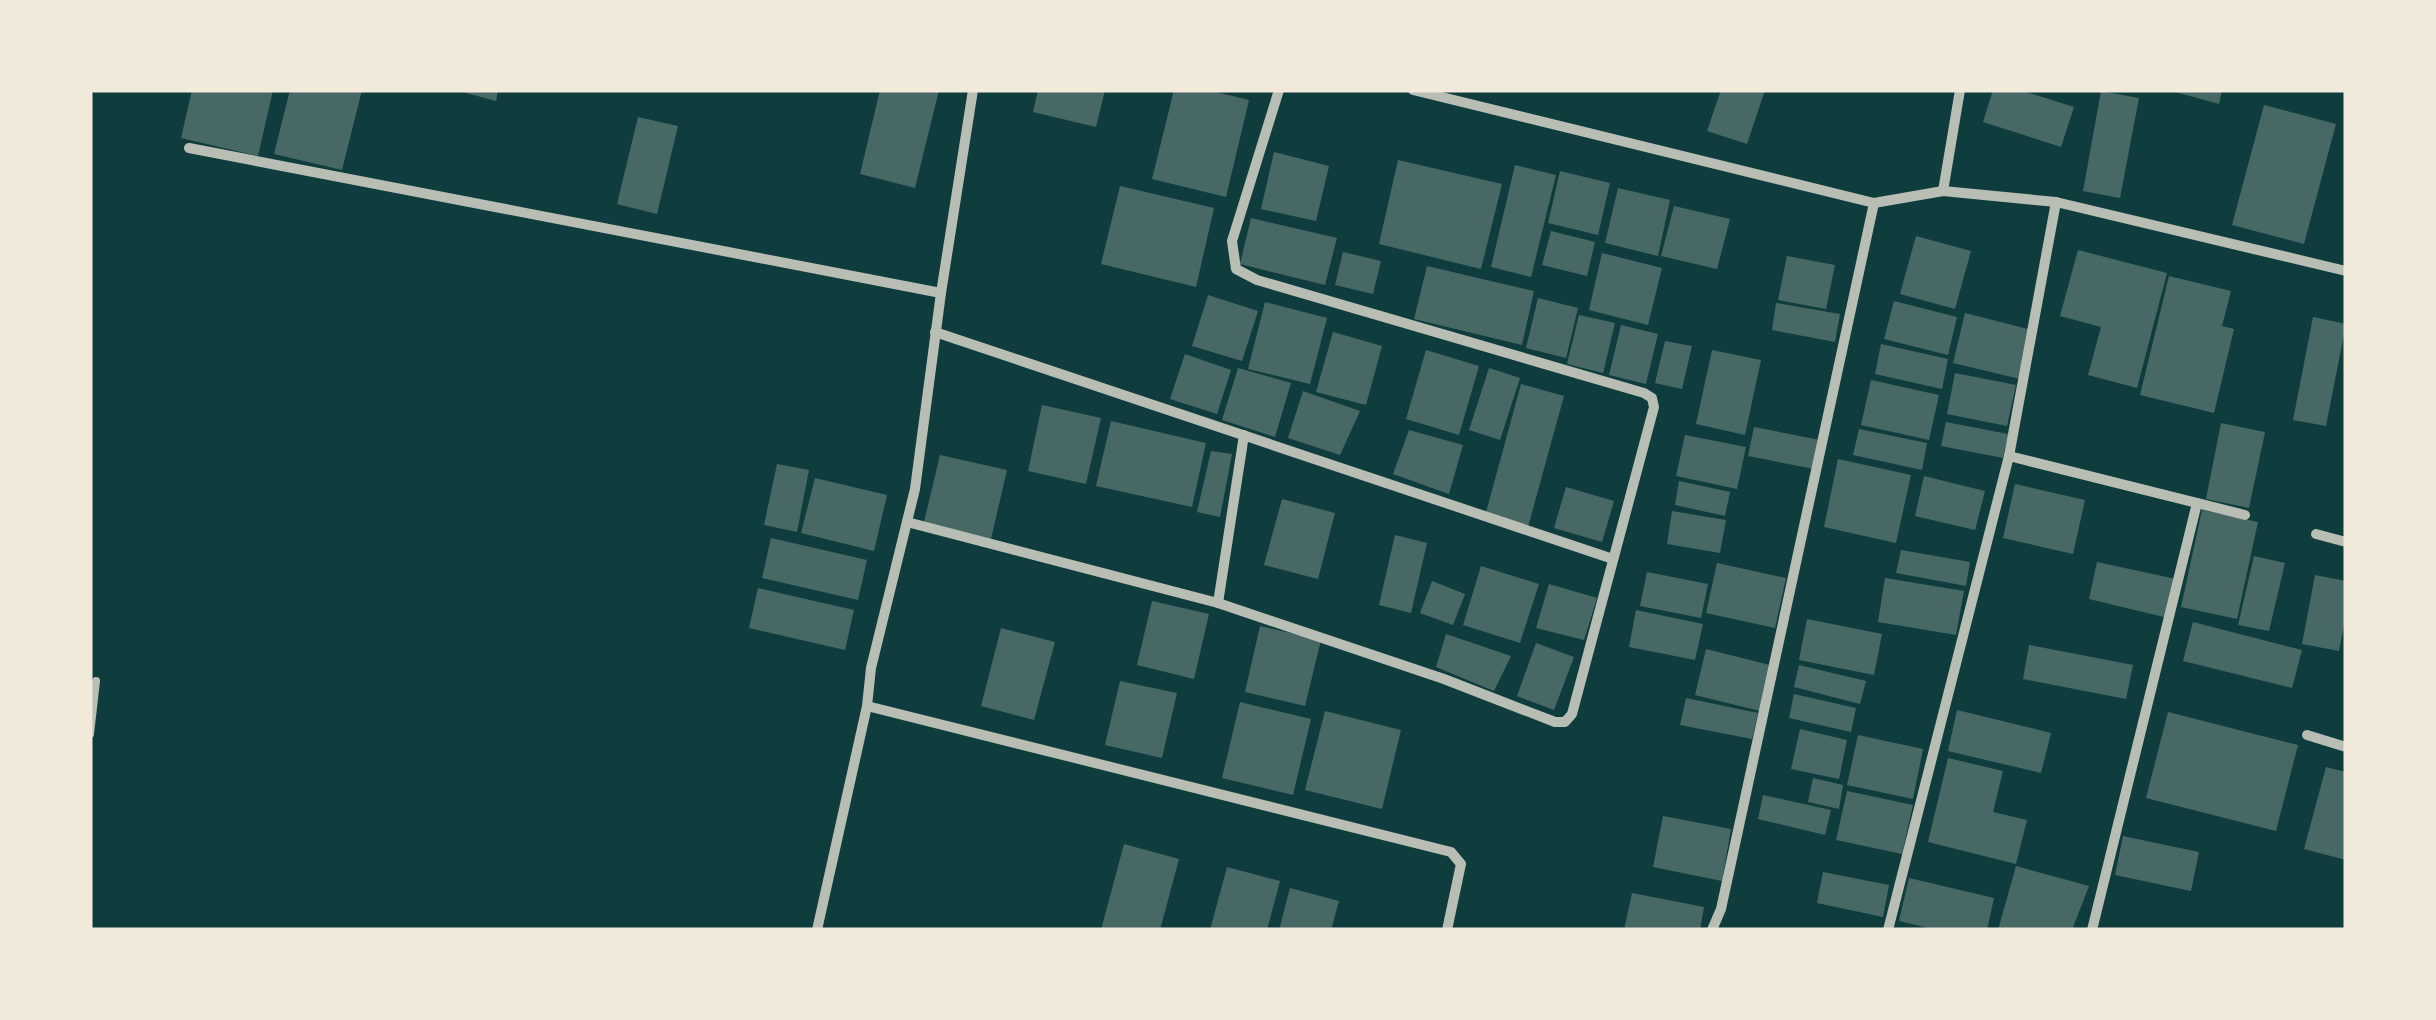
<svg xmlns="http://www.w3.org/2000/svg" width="2436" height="1020" font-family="Arial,sans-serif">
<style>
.building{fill:#486865}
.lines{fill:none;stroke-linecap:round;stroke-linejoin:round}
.service{stroke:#b8beb3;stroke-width:8}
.minor{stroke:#b8beb3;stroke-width:10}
</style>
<rect width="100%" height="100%" fill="#0f3d3e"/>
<g class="building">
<path d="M192,90H273L258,156L181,138Z"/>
<path d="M290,90H362L342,170L274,154Z"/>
<path d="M455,90H498L496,101Z"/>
<path d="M880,90H939L915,188L860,174Z"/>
<path d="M1038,90H1105L1096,127L1033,112Z"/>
<path d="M1174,90H1208L1249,100L1226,197L1152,179Z"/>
<path d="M1721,90H1765L1747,144L1707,131Z"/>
<path d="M1993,90H2020L2074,107L2061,147L1983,122Z"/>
<path d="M2168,90H2222L2219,104Z"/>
<path d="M2101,91L2139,98L2120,198L2083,191Z"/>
<path d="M2264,105L2336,124L2304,244L2232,225Z"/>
<path d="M638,117L678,126L657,214L617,204Z"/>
<path d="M1274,152L1329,166L1316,221L1261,209Z"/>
<path d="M1398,160L1502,184L1481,269L1379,244Z"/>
<path d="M1515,165L1556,175L1531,277L1491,267Z"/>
<path d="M1560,171L1610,183L1598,235L1548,223Z"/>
<path d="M1120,186L1214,208L1196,287L1101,264Z"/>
<path d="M1618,188L1670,200L1658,256L1605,243Z"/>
<path d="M1674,206L1730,219L1717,269L1661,256Z"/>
<path d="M1251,218L1337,238L1325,285L1240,264Z"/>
<path d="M1551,231L1595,242L1587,276L1542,265Z"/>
<path d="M1916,236L1971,251L1955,309L1900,294Z"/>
<path d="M2078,250L2167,273L2137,388L2088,375L2101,327L2060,316Z"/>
<path d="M1343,252L1381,261L1373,294L1335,285Z"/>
<path d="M1602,253L1662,268L1648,325L1589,310Z"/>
<path d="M1787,256L1835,265L1826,309L1778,300Z"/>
<path d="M1427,266L1534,291L1522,345L1414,319Z"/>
<path d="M2169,276L2231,291L2222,326L2234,329L2214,413L2140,395Z"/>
<path d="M1208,295L1258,311L1242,361L1192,346Z"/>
<path d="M1538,298L1578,308L1566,358L1526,348Z"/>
<path d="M1894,301L1957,317L1948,355L1884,339Z"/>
<path d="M1265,302L1327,318L1310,384L1248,369Z"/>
<path d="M1776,303L1840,314L1835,342L1772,330Z"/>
<path d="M1965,313L2032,330L2020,379L1953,363Z"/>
<path d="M1579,315L1615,323L1603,373L1567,364Z"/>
<path d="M2313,317L2346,324L2326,426L2293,420Z"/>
<path d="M1621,325L1658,334L1646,384L1609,375Z"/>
<path d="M1333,332L1382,346L1366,405L1316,392Z"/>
<path d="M1665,341L1692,346L1682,389L1655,383Z"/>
<path d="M1881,344L1948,359L1942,389L1875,374Z"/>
<path d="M1426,350L1479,366L1459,435L1406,419Z"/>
<path d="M1712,350L1761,360L1745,435L1696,424Z"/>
<path d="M1185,354L1231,370L1217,414L1170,399Z"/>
<path d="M1238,368L1291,383L1275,437L1222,420Z"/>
<path d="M1489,368L1520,378L1500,440L1469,430Z"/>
<path d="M1955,373L2016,385L2007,426L1947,414Z"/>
<path d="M1871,380L1939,395L1929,440L1861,425Z"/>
<path d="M1521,384L1564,396L1528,527L1485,516Z"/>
<path d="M1303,391L1360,411L1340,455L1288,438Z"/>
<path d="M1042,405L1101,418L1086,484L1028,471Z"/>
<path d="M1111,421L1206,443L1192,507L1096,486Z"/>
<path d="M1946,422L2008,434L2003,458L1941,446Z"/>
<path d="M2221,423L2265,432L2249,508L2206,499Z"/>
<path d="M1754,427L1820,440L1814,469L1748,456Z"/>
<path d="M1859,429L1927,443L1922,470L1853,455Z"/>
<path d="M1409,430L1463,445L1449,494L1393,474Z"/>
<path d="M1685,435L1746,447L1737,489L1676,476Z"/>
<path d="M1211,451L1232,454L1220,517L1197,512Z"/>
<path d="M940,455L1007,470L991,539L924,522Z"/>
<path d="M1838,459L1911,475L1896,543L1824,527Z"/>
<path d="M777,464L809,470L797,532L764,525Z"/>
<path d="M1924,476L1985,491L1975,530L1915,516Z"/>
<path d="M815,478L887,495L874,551L801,533Z"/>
<path d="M1679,481L1730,492L1725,516L1675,505Z"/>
<path d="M2015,484L2085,500L2073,554L2003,538Z"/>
<path d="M1566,487L1614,501L1602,542L1554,528Z"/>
<path d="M1282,499L1335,513L1318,579L1264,565Z"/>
<path d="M2202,510L2258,522L2237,619L2181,607Z"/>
<path d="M1672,511L1726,520L1720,553L1667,544Z"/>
<path d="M1395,535L1427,543L1411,613L1379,605Z"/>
<path d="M771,538L867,560L858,600L762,578Z"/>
<path d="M1901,550L1970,562L1966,586L1896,573Z"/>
<path d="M2254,556L2285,563L2269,631L2238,625Z"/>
<path d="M2097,562L2176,579L2168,618L2089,599Z"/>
<path d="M1717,563L1786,578L1775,628L1706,613Z"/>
<path d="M1481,566L1539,584L1520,643L1463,625Z"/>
<path d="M1647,572L1708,584L1701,618L1640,606Z"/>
<path d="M2315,575L2346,581V614L2339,651L2302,644Z"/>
<path d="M1885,578L1964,591L1956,635L1878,622Z"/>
<path d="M1432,581L1465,594L1453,625L1420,613Z"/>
<path d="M1549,584L1597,598L1584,640L1536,628Z"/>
<path d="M758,588L854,610L845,650L749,628Z"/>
<path d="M1152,601L1209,614L1194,679L1137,665Z"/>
<path d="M1636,610L1703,624L1695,660L1629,647Z"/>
<path d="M1807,619L1882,634L1874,675L1799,660Z"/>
<path d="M2193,622L2302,650L2292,688L2183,661Z"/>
<path d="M1260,626L1321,640L1305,706L1245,692Z"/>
<path d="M1001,628L1055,642L1034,720L981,706Z"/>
<path d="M1446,634L1511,656L1494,691L1436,667Z"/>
<path d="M1536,643L1574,657L1554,710L1517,696Z"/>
<path d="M2029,645L2133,665L2126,699L2023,679Z"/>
<path d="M1706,649L1770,665L1760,711L1695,695Z"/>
<path d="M1799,665L1866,681L1860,704L1794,687Z"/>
<path d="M1120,681L1177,693L1162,758L1105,745Z"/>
<path d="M1794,694L1856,708L1851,732L1789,718Z"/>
<path d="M1686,698L1758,713L1752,739L1680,725Z"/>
<path d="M1240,702L1311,719L1293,795L1222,778Z"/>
<path d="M1957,710L2051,733L2041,773L1948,751Z"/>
<path d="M1325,711L1401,730L1382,809L1305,790Z"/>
<path d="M2168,712L2298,745L2276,831L2146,798Z"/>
<path d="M1800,729L1847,740L1839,779L1791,769Z"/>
<path d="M1858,735L1923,749L1913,799L1847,785Z"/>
<path d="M1948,758L2003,771L1993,812L2027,820L2016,864L1928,842Z"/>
<path d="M2326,767L2346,772V860L2304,849Z"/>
<path d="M1813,778L1843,785L1839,809L1808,802Z"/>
<path d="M1847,791L1913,805L1902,854L1836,840Z"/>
<path d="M1763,795L1831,810L1825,835L1758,819Z"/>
<path d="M1663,816L1731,829L1722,881L1653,867Z"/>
<path d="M2123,836L2199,852L2191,891L2115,875Z"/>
<path d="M1124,844L1179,859L1160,930H1101Z"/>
<path d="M2016,866L2089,886L2072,930H1998Z"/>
<path d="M1227,867L1280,881L1267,930H1210Z"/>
<path d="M1823,872L1889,885L1883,917L1817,903Z"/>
<path d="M1909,878L1994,898L1987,930H1937L1899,921Z"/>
<path d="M1290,888L1339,901L1331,930H1279Z"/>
<path d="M1632,893L1704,907L1700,930H1624Z"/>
</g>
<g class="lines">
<path class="service" d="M90,734L96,681"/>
<g class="minor">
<path d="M1413,90L1874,203L1943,191L2056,202L2346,271"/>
<path d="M189,148L941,293"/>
<path d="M1943,191L1960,90"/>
<path d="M935,332L1613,559"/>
<path d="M2009,456L2245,515"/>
<path d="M907,522L1218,603L1444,679L1555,722H1565L1572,714L1654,407L1652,398L1644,393L1257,280L1236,269L1232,241L1279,90"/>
<path d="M2316,534L2346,542"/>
<path d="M1218,603L1244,435"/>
<path d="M867,706L1451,852L1461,864L1447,930"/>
<path d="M2307,735L2346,747"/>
<path d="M817,930L867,706L871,668L915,489L941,293L973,90"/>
<path d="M1712,930L1721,909L1874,203"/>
<path d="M1888,930L2009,456L2056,202"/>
<path d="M2092,930L2197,503"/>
</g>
</g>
<rect width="2436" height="1020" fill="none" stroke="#f1e9da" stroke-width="185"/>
</svg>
